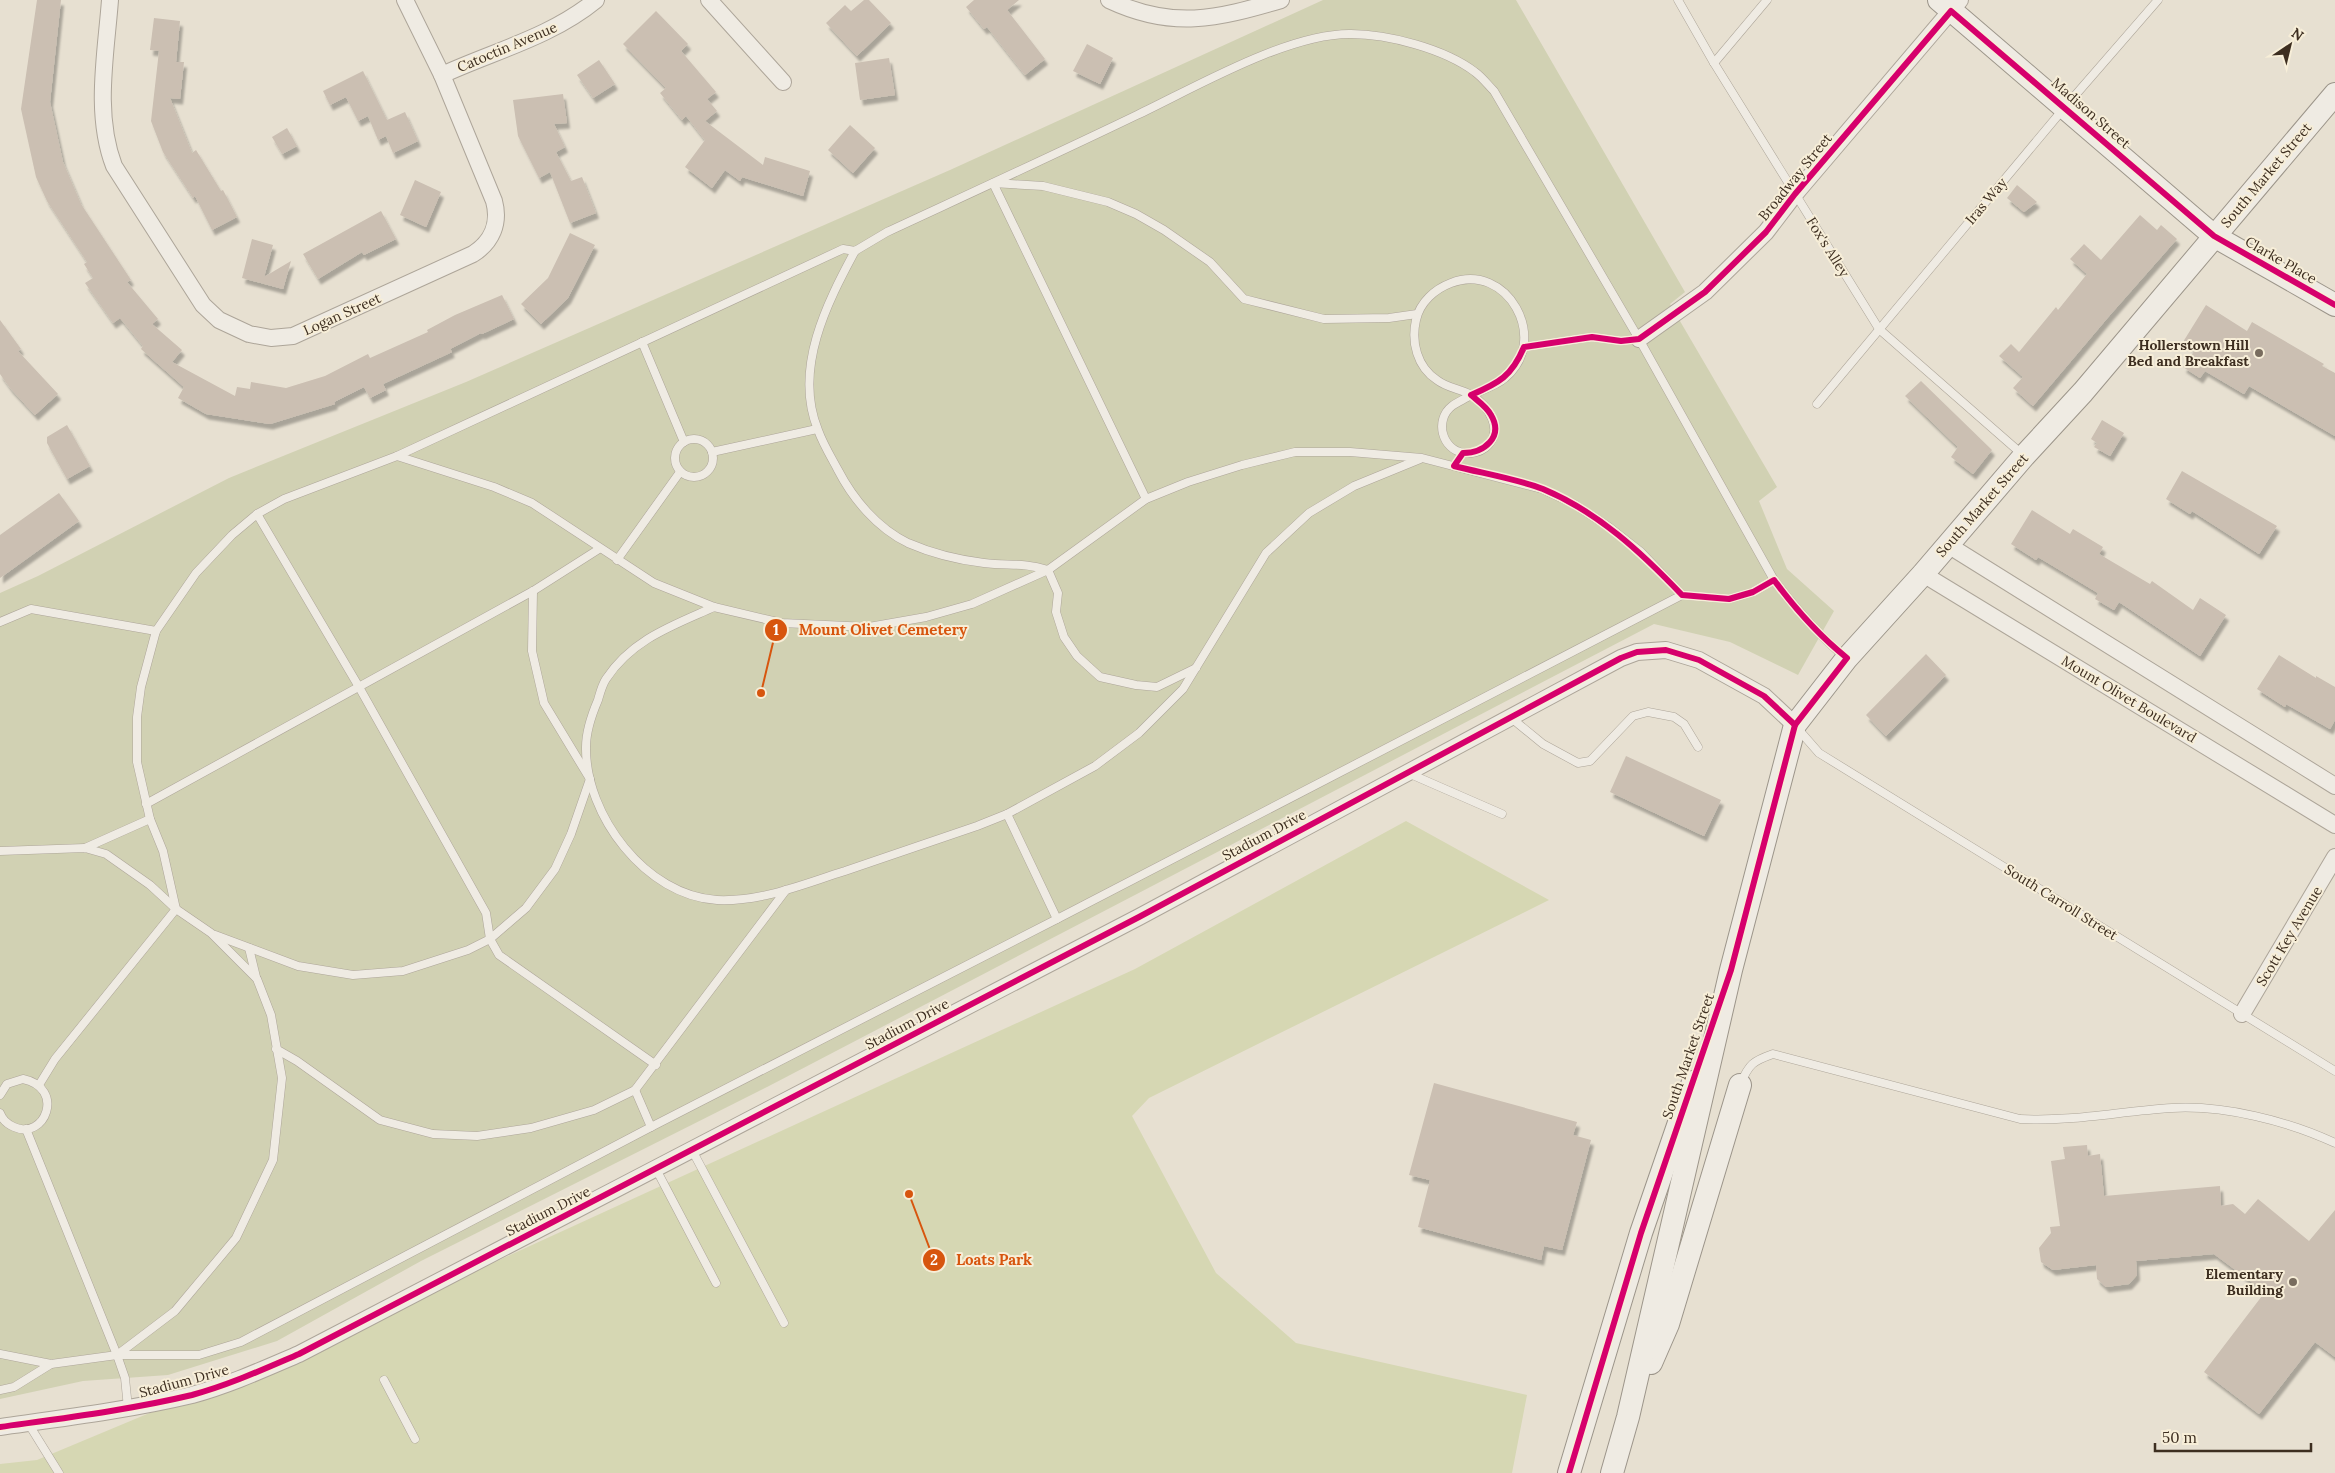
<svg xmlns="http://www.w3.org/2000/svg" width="2335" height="1473" font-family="Lora,serif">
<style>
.green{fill:#d6d7b3}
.cemetery{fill:#d1d1b3}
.building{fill:#cbbfb2;filter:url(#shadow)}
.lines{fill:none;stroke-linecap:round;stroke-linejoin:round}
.lane-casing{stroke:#ada599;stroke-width:9}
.street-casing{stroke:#ada599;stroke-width:18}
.secondary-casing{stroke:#9c958a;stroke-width:24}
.lane{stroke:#efebe3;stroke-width:8}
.street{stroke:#efebe3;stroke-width:16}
.secondary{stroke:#efebe3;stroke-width:22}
.cycleway-casing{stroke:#f7eed8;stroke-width:9}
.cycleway{stroke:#d6006c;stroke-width:6}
.poi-dot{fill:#786c5e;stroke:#f7eed8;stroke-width:2}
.labels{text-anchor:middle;stroke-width:4;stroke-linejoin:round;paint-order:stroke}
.street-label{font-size:14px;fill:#3d2e20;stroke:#f7eed8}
.poi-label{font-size:14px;font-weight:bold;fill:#3d2e20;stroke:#f7eed8;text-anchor:end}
.leader{fill:none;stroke:#d7550e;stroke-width:2}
.callout-dot{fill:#d7550e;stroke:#f7eed8;stroke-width:2}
.mark-label{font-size:15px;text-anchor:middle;font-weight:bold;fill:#fff}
.callout-label{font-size:15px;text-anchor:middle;font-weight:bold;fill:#d7550e;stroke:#f7eed8;stroke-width:4;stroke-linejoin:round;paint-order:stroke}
</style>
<defs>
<filter id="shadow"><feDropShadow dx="3" dy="5.5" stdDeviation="1" flood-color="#0004"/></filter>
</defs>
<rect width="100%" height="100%" fill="#e7e0d1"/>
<path class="green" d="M1406,821L1549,900L1149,1098L1132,1116L1216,1273L1296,1343L1527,1395L1512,1473H0V1464L37,1460L322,1341L1135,969Z"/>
<path class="cemetery" d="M1323,0H1516L1685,292L1670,304L1777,487L1759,501L1787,569L1834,611L1798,675L1730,642L1654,624L769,1086L421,1261L277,1341L168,1375L83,1381L0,1399V593L38,576L229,478L466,382L950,170Z"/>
<g class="building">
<path d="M37,0H61L50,102L63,162L81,204L131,280L127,282L158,319L152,324L182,350L172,362L235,396L237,387L250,389L251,382L286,388L325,376L368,354L370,358L428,332L427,330L455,315L502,295L514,319L482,334L481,333L450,349L452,352L383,384L386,390L370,398L364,387L334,402L335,404L270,424L206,414L178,398L184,387L141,349L143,346L120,318L113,323L85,283L93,278L84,264L87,262L47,201L36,177L21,109Z"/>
<path d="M864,0H869L891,23L857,56L826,23L845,5L851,11Z"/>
<path d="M974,0H1019L1007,10L1045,59L1025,75L987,27L984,29L966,7Z"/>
<path d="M656,11L688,44L681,51L716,92L707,99L717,111L705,121L763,165L765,157L810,171L803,196L742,177L740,181L725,170L712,188L685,167L705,140L686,116L682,120L660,93L666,88L623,44Z"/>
<path d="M154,18L180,21L176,62H184L180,99L170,98L192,153L196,150L221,191L223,190L237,217L212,230L195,196L193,198L163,152L151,121L159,51L150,50Z"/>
<path d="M1087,44L1113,58L1100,84L1073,71Z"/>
<path d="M889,58L895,95L860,100L855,63Z"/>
<path d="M599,60L615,84L593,98L577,75Z"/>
<path d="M363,71L387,120L405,112L418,141L393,153L386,136L378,140L368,116L358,121L346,97L330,105L323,91Z"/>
<path d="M563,94L567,123L554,124L565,147L556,152L571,181L582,177L596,213L570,223L550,172L539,178L518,136L513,100Z"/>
<path d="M850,125L875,148L853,173L828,150Z"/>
<path d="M287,128L297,146L282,154L272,137Z"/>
<path d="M415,180L441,192L426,227L400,215Z"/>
<path d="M2017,185L2037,202L2024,212L2007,198Z"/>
<path d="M381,211L396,239L364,255L362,252L318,279L303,254Z"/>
<path d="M2140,215L2157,230L2161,225L2177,239L2110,315L2033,406L2013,388L2023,377L1999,356L2011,344L2019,352L2056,307L2058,310L2087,274L2070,259L2084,244L2101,260Z"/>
<path d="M570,233L595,245L568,298L541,324L521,304L548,278Z"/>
<path d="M252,239L273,245L264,277L291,261L283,289L242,278Z"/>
<path d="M2206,305L2247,331L2252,322L2324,364L2322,366L2335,373V436L2249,386L2244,394L2205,371L2200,378L2183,367L2195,350L2183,342Z"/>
<path d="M0,320L21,349L18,351L58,394L35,415L10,388L0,374Z"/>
<path d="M1921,381L1992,450L1973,474L1951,457L1958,447L1905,396Z"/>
<path d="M2102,420L2124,433L2110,456L2094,447L2097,443L2091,439Z"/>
<path d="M67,425L90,466L67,479L47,443V437Z"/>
<path d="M2182,471L2277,526L2259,554L2192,511L2190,514L2166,499Z"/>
<path d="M59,493L79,521L0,578V535Z"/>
<path d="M2032,510L2070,534L2073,529L2103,547L2099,554L2150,584L2152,581L2193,610L2200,598L2226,615L2200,656L2119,602L2114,610L2095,599L2098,593L2038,557L2036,560L2011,544Z"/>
<path d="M1926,654L1946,675L1886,736L1866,715Z"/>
<path d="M2279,655L2316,678V676L2335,687V720L2330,729L2286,704L2285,707L2257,689Z"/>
<path d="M1626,756L1721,800L1704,836L1610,792Z"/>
<path d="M1434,1083L1577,1122L1573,1135L1591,1140L1562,1250L1544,1246L1541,1260L1418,1227L1430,1180L1409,1175Z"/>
<path d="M2087,1145L2088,1156L2100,1154L2104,1196L2220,1186L2221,1206L2233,1204L2245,1214L2258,1199L2309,1241L2335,1210V1357L2315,1342L2259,1414L2204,1372L2265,1292L2214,1254L2136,1261L2137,1275L2129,1284L2106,1287L2097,1279L2096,1265L2053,1270L2041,1262L2039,1248L2051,1233L2050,1227L2060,1226L2051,1161L2065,1159L2063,1147Z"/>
</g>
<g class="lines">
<defs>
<g id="lane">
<path d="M1678,0L1714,63L1879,329L2023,455"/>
<path d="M1714,63L1767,0"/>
<path d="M855,251C827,303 793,369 818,430C823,444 831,457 838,470C853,499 877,528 908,543C931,553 959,560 984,563C1009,566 1022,562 1048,570L1058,593L1056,612L1064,637L1077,656L1100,677L1136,685L1157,687L1196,668"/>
<path d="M642,342L684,442"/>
<path d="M1524,347L1592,337L1621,341L1639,339"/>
<path d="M1471,395C1465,399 1457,402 1452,406C1434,420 1442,450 1464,453C1471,454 1480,452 1485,448C1505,432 1489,405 1471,395C1461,389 1447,388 1437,380C1417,367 1411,342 1416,320C1420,302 1435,289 1451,283C1507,261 1551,340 1505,378C1496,386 1482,390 1471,395"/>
<path d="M1817,404L2065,107L2158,0"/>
<circle cx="694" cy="458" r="19"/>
<path d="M712,452L817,429"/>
<path d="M397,456L494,487L532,503L654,583L714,607L782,623L869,627L926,617L972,604L1048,570L1146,499L1188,482L1242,465L1295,452H1350L1422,458L1542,489L1574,504L1609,527L1641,552L1682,595"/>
<path d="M1146,499L993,183L1043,186L1108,202L1136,214L1164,230L1210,262L1244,299L1324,319L1389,318L1417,314"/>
<path d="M257,514L359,687L486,913L490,939L499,955L656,1065"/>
<path d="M617,560L680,472"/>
<path d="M714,607C674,625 632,639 606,679C602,685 600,693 598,700C592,714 586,731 586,747C585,815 646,896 717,900C762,902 803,884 845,871C889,856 933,841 977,826L1007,814L1095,766L1139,733L1183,689L1266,553L1309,513L1354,486L1420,459"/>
<path d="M0,622L31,609L156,631"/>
<path d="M1510,717L1543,744L1578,763L1590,761L1633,716L1648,712L1674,717L1684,724L1698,747"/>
<path d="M1798,729L1819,753L2335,1071"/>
<path d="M1408,773L1502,814"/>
<path d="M146,804L533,591L599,549"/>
<path d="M1007,814L1057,919"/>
<path d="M85,848L150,819"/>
<path d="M0,851L85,848L106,854L150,885L176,909L211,933L257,979L271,1015L282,1078L273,1160L236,1238L175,1311L117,1355L51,1364L0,1354"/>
<path d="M215,935L298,966L353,975L403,971L468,950L490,939L526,908L555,869L571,834L590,779L544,703L532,651L533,591"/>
<path d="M249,948L256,977"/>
<path d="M276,1049L297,1061L380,1120L433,1134L477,1136L531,1128L594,1110L635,1090L786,890"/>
<path d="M1741,1083C1749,1064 1753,1061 1773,1054L2020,1119C2071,1122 2121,1111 2172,1108C2224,1105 2288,1121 2335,1143"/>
<path d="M39,1085L55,1059L176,909L163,851L150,819L137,762V717L141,687L156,631L196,573L232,535L257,514L284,499L397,456L843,249L855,251L887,232C971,193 1054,155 1137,115C1194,88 1288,33 1351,34C1388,34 1445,49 1475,72C1482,77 1488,85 1494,91L1639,339L1774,580C1796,609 1817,634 1845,657"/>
<path d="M635,1090L651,1127"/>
<path d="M0,1095L7,1084L23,1079C66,1088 45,1141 14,1127C7,1124 2,1119 0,1113"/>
<path d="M26,1129L117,1355L125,1378L128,1408"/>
<path d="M692,1150L784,1323"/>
<path d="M656,1169L716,1283"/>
<path d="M117,1355H199L241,1342L651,1127L1057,919L1682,595L1729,599L1753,592L1774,580"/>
<path d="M384,1380L415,1439"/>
<path d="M0,1390L14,1387L51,1364"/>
<path d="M28,1423L59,1473"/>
</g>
<g id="street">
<path d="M110,0C106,54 94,114 114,166L203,305L219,320L249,334L271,338L293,336L473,254C492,242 500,223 494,201L442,75L405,0"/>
<path d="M709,0L783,82"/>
<path d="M1109,0C1173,30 1216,19 1281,0"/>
<path d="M442,75C494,51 551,37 596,0"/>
<path d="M1639,339L1705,292L1766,232L1795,194L1960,0"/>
<path d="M1948,545L2335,786"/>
<path d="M1923,574L2335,825"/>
<path d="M2242,1014L2335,857"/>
<path d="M0,1427C64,1418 129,1410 192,1395C229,1385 264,1369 299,1354L1139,917L1621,658L1637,652L1666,650L1699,660L1764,696L1795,725"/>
</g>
<g id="secondary">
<path d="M1939,0L2214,236L2335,305"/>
<path d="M1651,1363L1668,1324L1740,1085"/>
<path d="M1569,1473L1641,1233L1693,1082"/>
<path d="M1612,1473L1628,1417L1731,970L1795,725L1847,658L1923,574L2024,456L2083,392L2335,94"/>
</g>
</defs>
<use href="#lane" class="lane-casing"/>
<use href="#street" class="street-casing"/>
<use href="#secondary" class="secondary-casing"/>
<use href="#lane" class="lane"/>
<use href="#street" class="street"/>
<use href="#secondary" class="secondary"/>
<defs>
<g id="cycleway">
<path d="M0,1427C64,1418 129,1410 192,1395C229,1385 264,1369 299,1354L1139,917L1621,658L1637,652L1666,650L1699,660L1764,696L1795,725"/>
<path d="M1569,1473L1641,1233L1731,970L1795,725L1847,658C1818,635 1796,610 1774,580L1753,592L1729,599L1682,595C1641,552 1598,512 1543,489C1517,479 1481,473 1454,466L1463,453C1484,453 1504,437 1491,415C1487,407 1478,401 1471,395C1499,383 1512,376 1524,347L1592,337L1621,341L1639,339L1705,292L1766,232L1795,194L1951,11L2214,236L2335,305"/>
</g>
</defs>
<use href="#cycleway" class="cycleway-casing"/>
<use href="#cycleway" class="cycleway"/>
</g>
<g class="poi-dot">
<circle cx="2259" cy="353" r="5"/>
<circle cx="2293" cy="1282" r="5"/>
</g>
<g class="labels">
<g class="street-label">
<text transform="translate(507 47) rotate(-23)" y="5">Catoctin Avenue</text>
<text transform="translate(2091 113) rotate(41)" y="5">Madison Street</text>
<text transform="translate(2266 175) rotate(-50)" y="5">South Market Street</text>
<text transform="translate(1795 177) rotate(-51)" y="5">Broadway Street</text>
<text transform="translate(1986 201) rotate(-50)" y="5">Iras Way</text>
<text transform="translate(1828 247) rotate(58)" y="5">Fox's Alley</text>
<text transform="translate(2281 260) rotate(30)" y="5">Clarke Place</text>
<text transform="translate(342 314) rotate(-24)" y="5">Logan Street</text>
<text transform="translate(1982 505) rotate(-49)" y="5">South Market Street</text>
<text transform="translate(2129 699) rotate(31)" y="5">Mount Olivet Boulevard</text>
<text transform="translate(1264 835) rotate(-28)" y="5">Stadium Drive</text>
<text transform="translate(2061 902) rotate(32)" y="5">South Carroll Street</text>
<text transform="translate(2289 936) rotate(-59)" y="5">Scott Key Avenue</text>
<text transform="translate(907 1024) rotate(-28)" y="5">Stadium Drive</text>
<text transform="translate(1688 1056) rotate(-71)" y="5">South Market Street</text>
<text transform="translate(548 1211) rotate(-27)" y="5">Stadium Drive</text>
<text transform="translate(184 1381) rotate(-15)" y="5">Stadium Drive</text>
</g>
<g class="poi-label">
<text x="2249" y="350">Hollerstown Hill<tspan x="2249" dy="16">Bed and Breakfast</tspan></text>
<text x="2283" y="1279">Elementary<tspan x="2283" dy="16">Building</tspan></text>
</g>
</g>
<path class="leader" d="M761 693L776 630M909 1194L934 1260"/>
<g class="callout-dot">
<circle cx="761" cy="693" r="5"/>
<circle cx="909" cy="1194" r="5"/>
<circle cx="776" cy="630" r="12"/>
<circle cx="934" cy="1260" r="12"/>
</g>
<g class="mark-label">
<text x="776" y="635">1</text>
<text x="934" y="1265">2</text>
</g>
<g class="callout-label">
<text x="883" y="635">Mount Olivet Cemetery</text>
<text x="994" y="1265">Loats Park</text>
</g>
<g transform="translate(2290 45) rotate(35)" stroke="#f7eed8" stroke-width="4" paint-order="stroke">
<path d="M0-4L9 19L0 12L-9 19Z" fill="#3d2e20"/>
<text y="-8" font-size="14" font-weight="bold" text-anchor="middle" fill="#3d2e20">N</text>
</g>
<path d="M2155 1443v8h156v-8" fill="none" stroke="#3d2e20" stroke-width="2.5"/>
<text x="2162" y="1443" font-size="15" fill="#3d2e20" stroke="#f7eed8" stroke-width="4" paint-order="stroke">50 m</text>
</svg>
